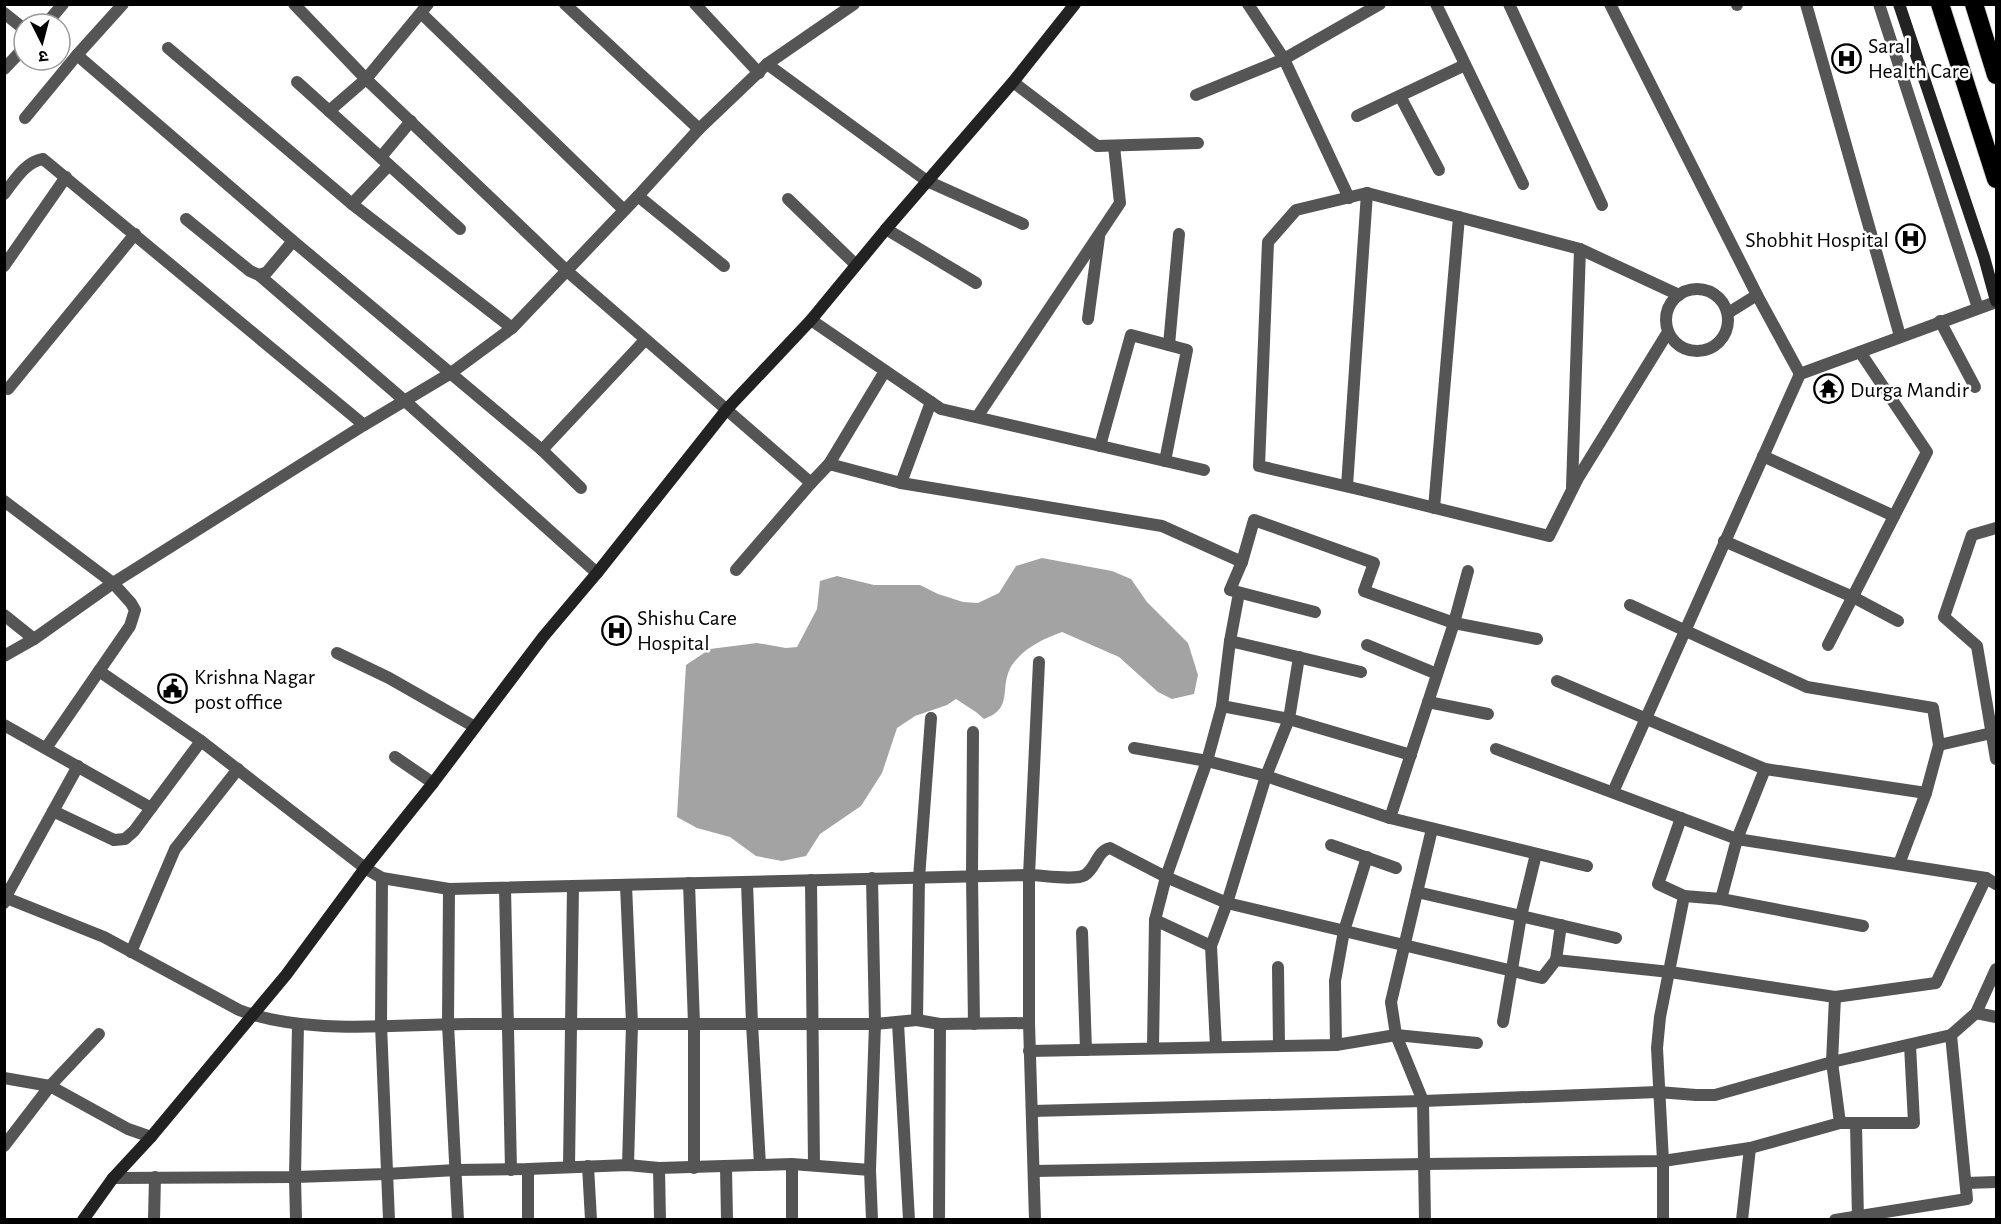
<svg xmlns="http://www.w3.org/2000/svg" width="2001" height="1224" font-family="'Alegreya Sans','Noto Sans Devanagari',sans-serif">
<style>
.water{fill:#a3a3a3}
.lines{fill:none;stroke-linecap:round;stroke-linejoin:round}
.highway-casing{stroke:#dbdbdb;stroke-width:20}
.street{stroke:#555;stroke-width:12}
.secondary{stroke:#222;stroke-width:12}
.highway{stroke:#000;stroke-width:18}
.labels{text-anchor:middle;stroke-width:5;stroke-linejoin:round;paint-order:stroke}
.poi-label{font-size:22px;fill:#000;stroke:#fff;text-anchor:start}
</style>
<rect width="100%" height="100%" fill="#fff"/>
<path class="water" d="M1042,558L1112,571L1131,579L1147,602L1188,643L1198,675L1194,694L1172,699L1158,692L1119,657L1062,632C1043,639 1025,647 1012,665C998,687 1015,708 984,719L976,712L956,699L947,705L915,716L897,728L882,773L861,806L820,834L806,856L782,861L756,856L730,837L697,828L677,817L686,665L710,649L757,643L786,648L797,647L817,609L820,581L837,576L874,585H920L938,594L963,602L978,603L999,593L1016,566Z"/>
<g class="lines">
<defs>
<g id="highway">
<path d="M1940,4L1996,179"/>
<path d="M1974,4L1996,75"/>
</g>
</defs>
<use href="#highway" class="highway-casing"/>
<g class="street">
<path d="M294,4L366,79L567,271L811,483L829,464L885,371"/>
<path d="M565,4L699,129"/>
<path d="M695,4L759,73"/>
<path d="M1248,4L1284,59L1349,198"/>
<path d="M1436,4L1523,184"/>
<path d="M1509,4L1602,205"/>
<path d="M1610,4L1757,295L1800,374"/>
<path d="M1737,4V5"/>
<path d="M1806,4L1900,336"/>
<path d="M1879,4L1978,308"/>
<path d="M4,13L24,29"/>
<path d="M421,13L624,210"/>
<path d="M46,24L63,4"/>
<path d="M168,48L352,204L512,328"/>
<path d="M77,55L293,241L542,450L581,488"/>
<path d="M767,64L927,181L1023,224"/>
<path d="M4,69L24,48"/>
<path d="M297,82L460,229"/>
<path d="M1013,82L1097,146L1198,143"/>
<path d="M1196,95L1284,59L1380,4"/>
<path d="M1400,96L1439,170"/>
<path d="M329,111L366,79L428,4"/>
<path d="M1357,116L1465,65"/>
<path d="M25,118L77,55L123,4"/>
<path d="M381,157L411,121"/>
<path d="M4,194C15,180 25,162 43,159L364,425"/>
<path d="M638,196L724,266"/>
<path d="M788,199L856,265"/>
<path d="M352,204L389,165"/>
<path d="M186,219L250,271L259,275L267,272L293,241"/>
<path d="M886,229L976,283"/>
<path d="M4,266L66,177"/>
<path d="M259,275L405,401L597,573"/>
<circle cx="1697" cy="320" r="31"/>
<path d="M1728,313L1757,295"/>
<path d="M1088,319L1099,237"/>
<path d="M811,320L941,409L1204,470"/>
<path d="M1940,321L1975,387"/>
<path d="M1668,332L1578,478L1549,536L1362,490L1259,466L1268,242L1296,210L1367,193L1580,249L1679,295"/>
<path d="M1169,345L1179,234"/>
<path d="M8,389L135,234"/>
<path d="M977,417L1120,203L1114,146"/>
<path d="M1100,446L1131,335L1187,350L1165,461"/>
<path d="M542,450L645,340"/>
<path d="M1763,456L1894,516"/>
<path d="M829,464L901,483L1162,526L1242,562"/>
<path d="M901,483L931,402"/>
<path d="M1347,486L1367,193"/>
<path d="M1572,487L1580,249"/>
<path d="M4,501L113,583L131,603L135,610L130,626L99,671"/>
<path d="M1434,508L1459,217"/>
<path d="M1996,528L1972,535L1944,617L1977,646L1996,759"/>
<path d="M1724,541L1853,597L1898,621"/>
<path d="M736,570L811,483"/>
<path d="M1315,612L1230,590L1242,562L1254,520L1374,563L1364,591L1454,623L1537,639"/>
<path d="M4,615L34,639"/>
<path d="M1230,641L1239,593"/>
<path d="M1367,645L1437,674"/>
<path d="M1828,645L1927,452L1860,352"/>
<path d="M337,653L389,678L475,727"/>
<path d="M4,656L34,639L113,583L364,425L451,373L512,328L638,196L699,129L767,64L854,4"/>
<path d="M1361,672L1230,641L1222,706L1289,719L1411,755"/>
<path d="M1557,681L1765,769L1926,793L1939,745L1933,708L1807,687L1630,605"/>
<path d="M1428,702L1488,714"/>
<path d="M4,725L151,808"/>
<path d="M973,732L972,876L974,1024"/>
<path d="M1939,745L1996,732"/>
<path d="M46,748L99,671L201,741L365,868L382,878L449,889L1029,875C1041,875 1075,881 1085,875C1096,868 1097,851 1110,848L1166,877L1227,903L1542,978L1556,960"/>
<path d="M1134,748L1207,761L1266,776L1390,818L1587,866"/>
<path d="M1496,749L1737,839L1986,878L1996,884"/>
<path d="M395,757L433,783"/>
<path d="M1613,792L1800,374L1996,302"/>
<path d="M53,811L114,840L125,839L134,831L201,741"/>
<path d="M1390,818L1454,623L1468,571"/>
<path d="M1681,818L1658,884L1684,896L1721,899L1737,839L1765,769"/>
<path d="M1331,845L1396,868"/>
<path d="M1899,864L1926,793"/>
<path d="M382,878L381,1025L389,1220"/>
<path d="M811,880L814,1165"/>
<path d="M747,882L752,1024L760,1165"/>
<path d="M689,883L694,1024V1168"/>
<path d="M626,885L632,1024L628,1165"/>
<path d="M505,888L511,1170"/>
<path d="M449,889L448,1024L458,1220"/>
<path d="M1417,892L1616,938"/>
<path d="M4,897L104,937L239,1010C307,1036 397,1024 469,1024C605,1023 740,1024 875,1024L917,1020L940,1024L1029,1023"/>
<path d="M1721,899L1863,926"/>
<path d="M4,903L5,898L78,766"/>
<path d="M1155,920L1211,946"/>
<path d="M1561,925L1556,960L1670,972L1835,997L1936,983L1986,878"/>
<path d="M1082,932L1086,1050"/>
<path d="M131,952L175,849L238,769"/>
<path d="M1278,967L1279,1046"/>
<path d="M1835,997L1832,1062L1840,1123"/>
<path d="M1976,1013L1996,1017"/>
<path d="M917,1020L919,878L931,718"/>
<path d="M1503,1022L1521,916L1536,854"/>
<path d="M898,1023L909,1220"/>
<path d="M1336,1045L1335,981L1344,931L1367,857"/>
<path d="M1216,1047L1211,946L1227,903L1266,776L1289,719L1299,657"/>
<path d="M1153,1048L1155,920L1166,877L1207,761L1222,706"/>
<path d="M1029,1051L1336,1045L1396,1035L1477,1043"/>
<path d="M4,1078L50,1086L128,1129L151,1137"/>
<path d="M1032,1111L1423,1101L1658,1092L1696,1095H1715L1832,1062L1951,1035L1976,1013L1996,969"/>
<path d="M1856,1123L1858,1220"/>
<path d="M4,1146L50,1086L99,1034"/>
<path d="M792,1164V1220"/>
<path d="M588,1166L591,1220"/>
<path d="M569,1167L573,886"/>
<path d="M726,1167L727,1220"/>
<path d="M659,1168L660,1220"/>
<path d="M528,1169V1220"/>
<path d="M1034,1171L1424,1164L1663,1161L1750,1148L1840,1123H1914L1910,1045"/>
<path d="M113,1178L295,1177L386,1174L456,1170L528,1169L628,1165L659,1168L792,1164L870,1170"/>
<path d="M1966,1183L1996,1182"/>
<path d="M154,1220L155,1177"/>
<path d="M296,1220L295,1177L298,1024"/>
<path d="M872,1220L870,1170L875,1024L872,878"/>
<path d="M939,1220L940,1024"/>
<path d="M1035,1220L1029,1023V875L1039,662"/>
<path d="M1425,1220L1423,1101L1396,1035L1391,1002L1432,829"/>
<path d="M1663,1220V1161L1657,1048L1660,1017L1684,896"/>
<path d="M1742,1220L1750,1148"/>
<path d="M1835,1220L1967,1199L1951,1035"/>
</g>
<g class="secondary">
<path d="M1899,4L1984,257L1996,301"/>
<path d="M83,1220L113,1178L151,1137L286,975L365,868L433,783L543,637L597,573L727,409L811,320L886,229L1013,82L1075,4"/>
</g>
<use href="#highway" class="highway"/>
</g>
<defs>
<symbol id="hospital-ring" viewBox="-11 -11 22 22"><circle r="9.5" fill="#fff" stroke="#000" stroke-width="1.5"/><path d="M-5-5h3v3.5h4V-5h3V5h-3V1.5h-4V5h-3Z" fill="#000"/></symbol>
<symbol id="temple-ring" viewBox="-11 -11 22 22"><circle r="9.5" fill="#fff" stroke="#000" stroke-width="1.5"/><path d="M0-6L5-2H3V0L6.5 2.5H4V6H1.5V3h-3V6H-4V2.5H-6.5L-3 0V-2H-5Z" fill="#000"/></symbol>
<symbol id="civic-ring" viewBox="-11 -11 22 22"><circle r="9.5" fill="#fff" stroke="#000" stroke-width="1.5"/><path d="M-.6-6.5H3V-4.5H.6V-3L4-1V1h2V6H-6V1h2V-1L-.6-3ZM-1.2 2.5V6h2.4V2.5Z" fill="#000"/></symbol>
</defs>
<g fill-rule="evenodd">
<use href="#hospital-ring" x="1830" y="42" width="33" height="33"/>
<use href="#hospital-ring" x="1894" y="222" width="33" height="33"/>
<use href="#temple-ring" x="1812" y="372" width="33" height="33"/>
<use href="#hospital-ring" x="600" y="614" width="33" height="33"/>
<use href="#civic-ring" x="156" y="672" width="33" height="33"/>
</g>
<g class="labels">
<g class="poi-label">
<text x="1868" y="53">Saral<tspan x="1868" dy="25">Health Care</tspan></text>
<text x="1889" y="247" text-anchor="end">Shobhit Hospital</text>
<text x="1850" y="397">Durga Mandir</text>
<text x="637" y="625">Shishu Care<tspan x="637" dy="25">Hospital</tspan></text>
<text x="194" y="684">Krishna Nagar<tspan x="194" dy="25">post office</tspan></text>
</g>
</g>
<rect width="2001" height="1224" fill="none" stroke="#000000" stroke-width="12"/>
<g transform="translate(42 42) rotate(174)"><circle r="28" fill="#ffffff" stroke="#999999" stroke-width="1.5"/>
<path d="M0-4.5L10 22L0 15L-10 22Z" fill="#000000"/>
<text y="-9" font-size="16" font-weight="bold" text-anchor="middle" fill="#000000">उ</text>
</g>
</svg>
